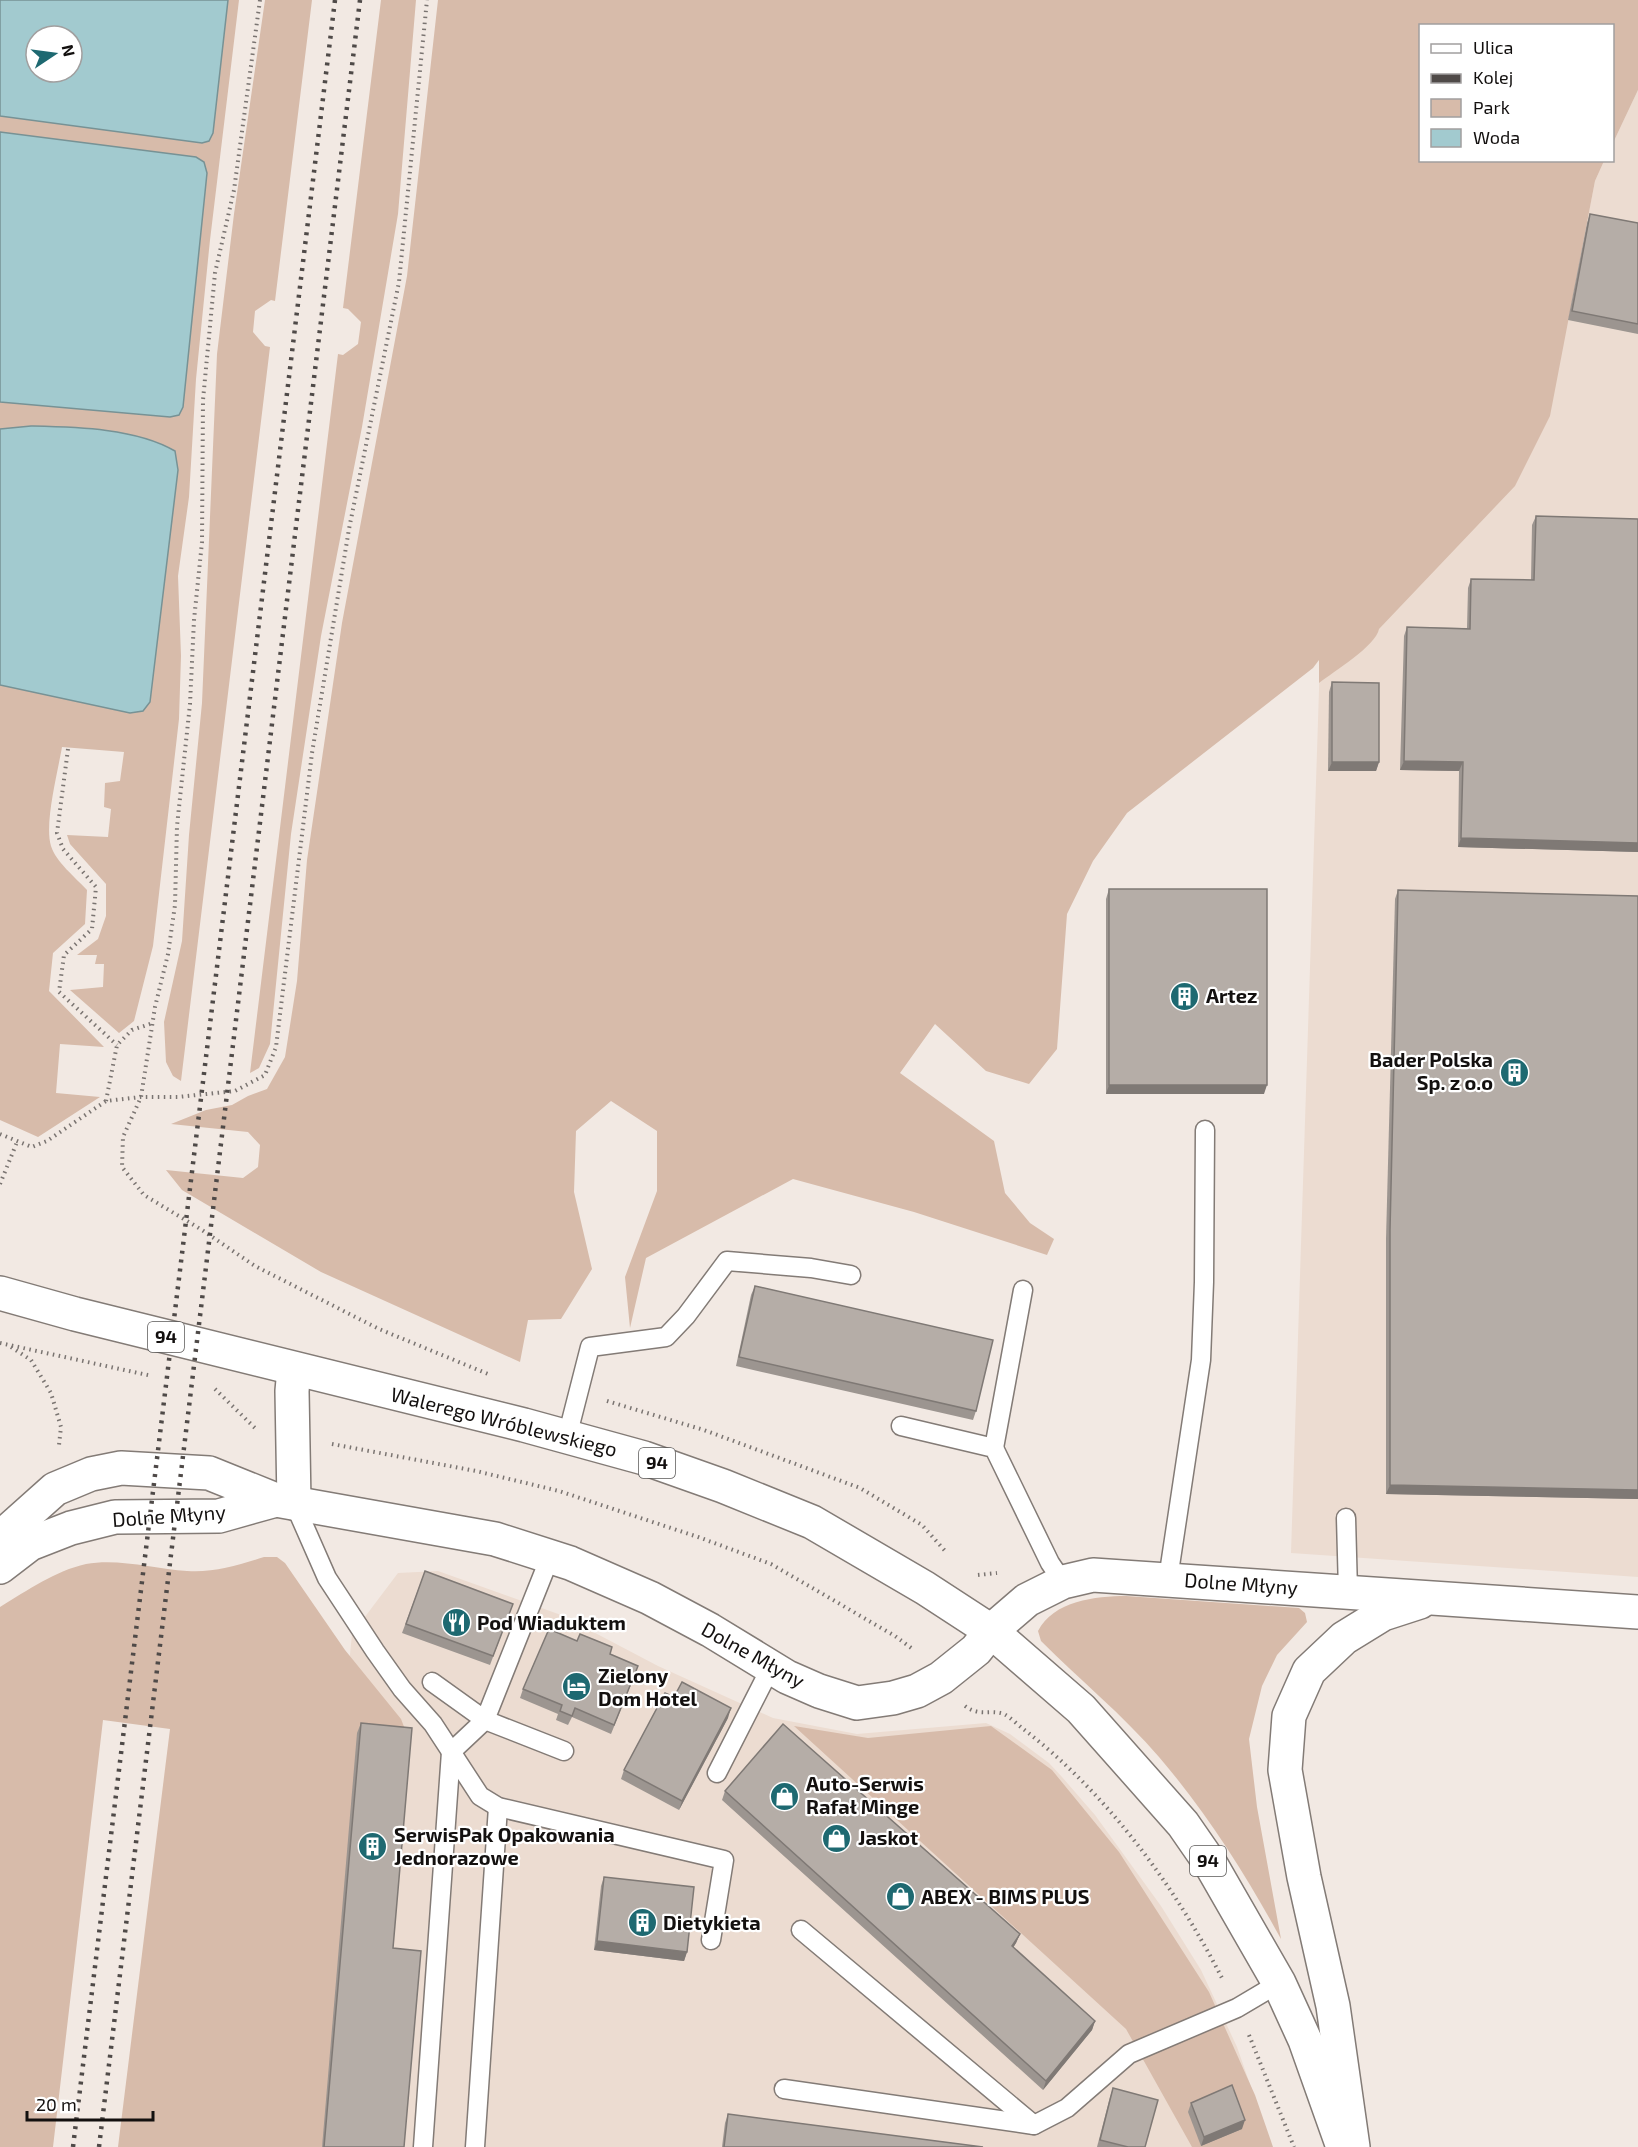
<svg xmlns="http://www.w3.org/2000/svg" width="1638" height="2147" font-family="'Exo 2',sans-serif">
<style>
.built{fill:#ecdcd1}
.green{fill:#d7bbaa;fill-rule:evenodd}
.water{fill:#a2cacf;stroke:#779295;stroke-width:1.5;fill-rule:evenodd}
.lines{fill:none;stroke-linecap:round;stroke-linejoin:round}
.lane-casing{stroke:#837b76;stroke-width:21}
.street-casing{stroke:#837b76;stroke-width:36}
.secondary-casing{stroke:#837b76;stroke-width:36}
.primary-casing{stroke:#837b76;stroke-width:36}
.path{stroke:#7a7471;stroke-width:4;stroke-dasharray:1.5 4.5;stroke-linecap:butt}
.lane{stroke:#fff;stroke-width:18}
.street{stroke:#fff;stroke-width:33}
.secondary{stroke:#fff;stroke-width:33}
.primary{stroke:#fff;stroke-width:33}
.rail{stroke:#4f4a48;stroke-width:4.5;stroke-dasharray:3 6;stroke-linecap:butt}
.wall{fill:#9c9590}
.shaded-wall{fill:#7f7975}
.building{fill:#b5ada7;stroke:#7f7975;stroke-width:1.5}
.labels{text-anchor:middle;stroke-width:4.5;stroke-linejoin:round;paint-order:stroke}
.shield{fill:#fff;stroke:#5a5857;stroke-width:1.5}
.shield-label{font-size:18px;font-weight:bold;fill:#13100f}
.poi-label{font-size:20px;font-weight:bold;fill:#13100f;stroke:#fff;text-anchor:start}
.street-label{font-size:20px;fill:#13100f;stroke:#fff}
</style>
<rect width="100%" height="100%" fill="#f2e9e3"/>
<g class="built">
<path d="M1638,90V1577L1291,1553L1320,659L1544,409L1568,320L1595,181L1604,161L1612,160L1613,143Z"/>
<path d="M438,1571L561,1615L658,1666L773,1718L857,1734L986,1723L1010,1734L1049,1763L1062,1777L1095,1815L1161,1906L1201,1970L1237,2047L1272,2147H302L352,1634L398,1573Z"/>
</g>
<g class="green">
<path d="M0,0H239L210,240L196,379L189,497L178,576L181,656L179,719L153,946L134,1021L119,1033L70,990L103,987L104,964H95L97,955H77L98,939L106,916V884L70,844L67,835L108,837L111,809L104,807L105,783L120,781L124,752L62,747C58,771 44,824 51,846C56,862 75,877 87,890L85,924L53,953L49,991L104,1047L60,1044L56,1093L100,1097L38,1137L0,1120ZM36,36H72V72H36Z"/>
<path d="M265,0H312L275,301L271,300L255,311L253,332L265,346L270,347L181,1081L173,1076L166,1062L164,1022L182,941L189,835L202,703L217,354L234,214Z"/>
<path d="M381,0H416L398,214L362,427L321,636L291,834L270,1044L259,1068L250,1073L338,354L343,355L358,344L361,322L348,309L343,308Z"/>
<path d="M438,0H1638V90L1613,143L1612,26H1420V160L1604,161L1595,181L1550,416L1515,486L1379,629C1376,646 1333,672 1319,683V660L1313,668L1127,813L1093,861L1067,914L1057,1049L1029,1084L986,1071L935,1024L900,1073L994,1141L1005,1193L1030,1223L1054,1239L1047,1255L914,1212L793,1179L646,1258L630,1328L625,1277L657,1191V1131L611,1101L576,1131L574,1192L592,1269L561,1319L528,1320L520,1362L321,1272L182,1190L166,1170L243,1178L258,1167L260,1145L248,1132L171,1124L206,1110L232,1105L248,1096L267,1089L285,1057L297,981L307,860L342,623L407,276Z"/>
<path d="M264,1557H277L285,1563L345,1650L401,1719L408,1737L322,2147H118L170,1729L103,1720L53,2147H0V1607C28,1590 55,1571 86,1564C119,1558 155,1569 187,1571C213,1573 239,1565 264,1557Z"/>
<path d="M1126,1596L1299,1608L1305,1613L1307,1622L1277,1655L1262,1686L1249,1739L1257,1807L1281,1939C1246,1875 1207,1813 1159,1757C1123,1715 1080,1680 1041,1641L1038,1631C1053,1601 1096,1596 1126,1596Z"/>
<path d="M794,1726L868,1738L991,1726L1052,1770L1119,1852L1209,1992L1255,2095L1273,2147H1192L1126,2029Z"/>
</g>
<g class="water">
<path d="M0,0H228L213,133L209,141L202,143L0,116ZM36,36H72V72H36Z"/>
<path d="M0,132L196,157L204,162L207,173L183,407L179,415L170,417L0,402Z"/>
<path d="M31,426C76,427 136,428 175,451L178,470L150,702L143,711L130,713L0,685V429Z"/>
</g>
<g class="lines">
<defs>
<g id="lane">
<path d="M901,1426L994,1448L1050,1563L1063,1582"/>
<path d="M567,1437L590,1347L666,1337L686,1316L727,1261L811,1268L851,1275"/>
<path d="M994,1448L1023,1290"/>
<path d="M294,1503L327,1578L375,1651L402,1689L433,1724L480,1796L498,1807L724,1860L711,1940"/>
<path d="M1346,1518L1348,1591"/>
<path d="M550,1557L485,1720L564,1751"/>
<path d="M1168,1579L1201,1360L1204,1282L1205,1130"/>
<path d="M717,1773L771,1667"/>
<path d="M801,1930L1034,2125"/>
<path d="M784,2089L1034,2125L1067,2108L1129,2054L1237,2008L1279,1983"/>
<path d="M423,2147L451,1752L485,1720L432,1682"/>
<path d="M475,2147L498,1807"/>
</g>
<path id="street" d="M294,1369L292,1391L294,1503"/>
<g id="secondary">
<path d="M0,1538L55,1489L91,1474L121,1468L209,1473L276,1500L495,1539L570,1563L650,1598L710,1630L787,1677L819,1691L857,1703L893,1698L917,1691L941,1678L976,1650L991,1631L1027,1600L1063,1582L1093,1575L1638,1612"/>
<path d="M0,1567L30,1544L71,1528L115,1517L219,1516L276,1500"/>
<path d="M1353,2147L1333,2006L1304,1877L1285,1770L1289,1716L1309,1671L1344,1638L1383,1614L1420,1602"/>
</g>
<path id="primary" d="M0,1293L75,1314L524,1425L644,1458L723,1486L812,1522L925,1588L991,1631L1081,1709L1183,1824L1210,1863L1279,1983L1305,2040L1343,2147"/>
</defs>
<use href="#lane" class="lane-casing"/>
<use href="#street" class="street-casing"/>
<use href="#secondary" class="secondary-casing"/>
<use href="#primary" class="primary-casing"/>
<g class="path">
<path d="M260,0L234,190L215,273L203,400L202,542L194,620L190,704L177,826L175,905L168,954L155,1007L141,1097L123,1137L122,1167L144,1195L202,1230L255,1266L379,1329L488,1374"/>
<path d="M68,749L57,833L63,849L96,887L92,929L64,955L59,992L117,1045"/>
<path d="M106,1101L117,1045L132,1030L153,1023"/>
<path d="M0,1134L32,1147L47,1141L106,1101L141,1097H178L235,1091L265,1075L276,1047L312,753L349,529L399,282L427,0"/>
<path d="M0,1184L17,1142"/>
<path d="M0,1343L152,1376"/>
<path d="M11,1347L31,1360L51,1393L61,1427L59,1445"/>
<path d="M215,1389L255,1428"/>
<path d="M607,1401L704,1430L860,1488L922,1525L947,1553"/>
<path d="M332,1444L476,1471L559,1491L698,1537L771,1564L895,1636L914,1650"/>
<path d="M978,1575L997,1573"/>
<path d="M965,1706C980,1717 989,1709 1004,1714C1010,1717 1017,1724 1022,1728C1106,1792 1175,1886 1223,1980"/>
<path d="M1249,2035L1294,2147"/>
</g>
<use href="#lane" class="lane"/>
<use href="#street" class="street"/>
<use href="#secondary" class="secondary"/>
<use href="#primary" class="primary"/>
<g class="rail">
<path d="M73,2147L335,0"/>
<path d="M99,2147L360,0"/>
</g>
</g>
<g class="wall">
<path d="M1590,214L1638,223V334L1568,320L1587,223Z"/>
<path d="M1536,516L1638,519V852L1458,847L1459,771L1400,770L1404,636L1407,627L1467,628L1468,588L1471,579L1531,580L1532,525Z"/>
<path d="M1332,682L1379,762L1376,771H1328L1329,692Z"/>
<path d="M1109,889L1264,1094H1106V899Z"/>
<path d="M1398,890L1638,896V1499L1386,1494V1239L1395,899Z"/>
<path d="M755,1286L976,1411L973,1420L736,1366L751,1295Z"/>
<path d="M425,1571L513,1604L490,1665L402,1633Z"/>
<path d="M577,1641L610,1654L635,1675L611,1734L572,1717L568,1725L556,1720L558,1714L520,1698L523,1689Z"/>
<path d="M728,1718L679,1810L621,1779L624,1770Z"/>
<path d="M361,1723L393,1948L404,2147H322L357,1733Z"/>
<path d="M725,1791L1020,1934L1016,1943L1013,1948L1095,2021L1092,2030L1043,2090L722,1800Z"/>
<path d="M604,1877L687,1952L684,1961L594,1950L601,1886Z"/>
<path d="M1113,2088L1145,2147H1097L1110,2097Z"/>
<path d="M1191,2103L1242,2129L1201,2146L1188,2112Z"/>
<path d="M728,2114L983,2147H722L725,2123Z"/>
</g>
<g class="shaded-wall">
<path d="M1404,761L1463,762L1459,771L1400,770Z"/>
<path d="M1332,762H1379L1376,771H1328Z"/>
<path d="M1461,838L1638,843V852L1458,847Z"/>
<path d="M1109,1085H1267L1264,1094H1106Z"/>
<path d="M1390,1485L1638,1490V1499L1386,1494Z"/>
<path d="M731,1708L728,1718L679,1810L682,1801Z"/>
<path d="M1020,1934L1016,1943L1008,1955L1012,1946Z"/>
<path d="M597,1941L687,1952L684,1961L594,1950Z"/>
<path d="M1095,2021L1092,2030L1043,2090L1046,2081Z"/>
<path d="M1245,2120L1242,2129L1201,2146L1204,2137Z"/>
</g>
<g class="building">
<path d="M1590,214L1638,223V324L1572,311Z"/>
<path d="M1536,516L1638,519V843L1461,838L1463,762L1404,761L1407,627L1470,629L1471,579L1534,580Z"/>
<path d="M1332,682L1379,683V762H1332Z"/>
<rect x="1109" y="889" width="158" height="196"/>
<path d="M1398,890L1638,896V1490L1390,1485V1230Z"/>
<path d="M755,1286L993,1340L976,1411L739,1357Z"/>
<path d="M425,1571L513,1604L493,1656L406,1624Z"/>
<path d="M549,1629L577,1641L580,1634L612,1647L610,1654L638,1666L614,1725L575,1708L572,1716L560,1711L562,1705L523,1689Z"/>
<path d="M682,1682L731,1708L682,1801L624,1770L665,1693L674,1697Z"/>
<path d="M361,1723L412,1728L393,1948L421,1951L404,2147H324Z"/>
<path d="M783,1724L1020,1934L1012,1946L1095,2021L1046,2081L725,1791Z"/>
<path d="M604,1877L694,1887L687,1952L597,1941Z"/>
<path d="M1232,2085L1245,2120L1204,2137L1191,2103Z"/>
<path d="M1113,2088L1158,2100L1145,2147H1128L1100,2140Z"/>
<path d="M728,2114L983,2147H724Z"/>
</g>
<defs>
<symbol id="building-disc" viewBox="-11 -11 22 22"><circle r="9.5" fill="#1e6971" stroke="#fff"/><path d="M-4-6H4V6H1V3H-1V6H-4ZM-2.5-4.3h1.7v1.8h-1.7ZM.8-4.3h1.7v1.8H.8ZM-2.5-1h1.7V.8h-1.7ZM.8-1h1.7V.8H.8Z" fill="#fff"/></symbol>
<symbol id="restaurant-disc" viewBox="-11 -11 22 22"><circle r="9.5" fill="#1e6971" stroke="#fff"/><path d="M-5-6h1v4h1v-4h1v4h1v-4h1v5L-1.5 .5V6h-2V.5L-5-1ZM5-6V6H3V1.5H1.5Q1.5-4 5-6Z" fill="#fff"/></symbol>
<symbol id="hotel-disc" viewBox="-11 -11 22 22"><circle r="9.5" fill="#1e6971" stroke="#fff"/><path d="M-6-4.5h1.5V1H6V5H4.5V3h-9V5H-6ZM-4 0a1.8 1.8 0 1 1 3.6 0ZM.5 0V-2.5h3Q6-2.5 6 0Z" fill="#fff"/></symbol>
<symbol id="shop-disc" viewBox="-11 -11 22 22"><circle r="9.5" fill="#1e6971" stroke="#fff"/><path d="M-5-2.5h2.3a2.7 3.5 0 0 1 5.4 0H5L5.5 6h-11ZM-1.5-2.5h3a1.5 2.3 0 0 0-3 0Z" fill="#fff"/></symbol>
</defs>
<g fill-rule="evenodd">
<use href="#building-disc" x="1168" y="980" width="33" height="33"/>
<use href="#building-disc" x="1498" y="1056" width="33" height="33"/>
<use href="#restaurant-disc" x="440" y="1606" width="33" height="33"/>
<use href="#hotel-disc" x="560" y="1670" width="33" height="33"/>
<use href="#shop-disc" x="768" y="1780" width="33" height="33"/>
<use href="#shop-disc" x="820" y="1822" width="33" height="33"/>
<use href="#building-disc" x="356" y="1830" width="33" height="33"/>
<use href="#shop-disc" x="884" y="1880" width="33" height="33"/>
<use href="#building-disc" x="626" y="1906" width="33" height="33"/>
</g>
<g class="labels">
<g class="shield">
<rect x="148" y="1322" width="36" height="30" rx="4.5"/>
<rect x="639" y="1448" width="36" height="30" rx="4.5"/>
<rect x="1190" y="1846" width="36" height="30" rx="4.5"/>
</g>
<g class="shield-label">
<text x="166" y="1343">94</text>
<text x="657" y="1469">94</text>
<text x="1208" y="1867">94</text>
</g>
<g class="poi-label">
<text x="1206" y="1003">Artez</text>
<text x="1493" y="1067" text-anchor="end">Bader Polska<tspan x="1493" dy="23">Sp. z o.o</tspan></text>
<text x="477" y="1630">Pod Wiaduktem</text>
<text x="598" y="1683">Zielony<tspan x="598" dy="23">Dom Hotel</tspan></text>
<text x="806" y="1791">Auto-Serwis<tspan x="806" dy="23">Rafał Minge</tspan></text>
<text x="394" y="1842">SerwisPak Opakowania<tspan x="394" dy="23">Jednorazowe</tspan></text>
<text x="858" y="1845">Jaskot</text>
<text x="921" y="1904">ABEX - BIMS PLUS</text>
<text x="663" y="1930">Dietykieta</text>
</g>
<g class="street-label">
<text transform="translate(504 1422) rotate(14)" y="7">Walerego Wróblewskiego</text>
<text transform="translate(169 1516) rotate(-4)" y="7">Dolne Młyny</text>
<text transform="translate(1241 1584) rotate(4)" y="7">Dolne Młyny</text>
<text transform="translate(753 1655) rotate(29)" y="7">Dolne Młyny</text>
</g>
</g>
<rect x="1419" y="24" width="195" height="138" fill="#ffffff" stroke="#a19f9f" stroke-width="1.5"/>
<rect x="1431" y="44" width="30" height="9" fill="#ffffff" stroke="#a19f9f" stroke-width="1.5"/>
<text x="1473" y="54" font-size="18" fill="#13100f">Ulica</text>
<rect x="1431" y="74" width="30" height="9" fill="#4f4a48" stroke="#a19f9f" stroke-width="1.5"/>
<text x="1473" y="84" font-size="18" fill="#13100f">Kolej</text>
<rect x="1431" y="99" width="30" height="18" fill="#d7bbaa" stroke="#a19f9f" stroke-width="1.5"/>
<text x="1473" y="114" font-size="18" fill="#13100f">Park</text>
<rect x="1431" y="129" width="30" height="18" fill="#a2cacf" stroke="#a19f9f" stroke-width="1.5"/>
<text x="1473" y="144" font-size="18" fill="#13100f">Woda</text>
<g transform="translate(54 54) rotate(77)"><circle r="28" fill="#ffffff" stroke="#a19f9f" stroke-width="1.5"/>
<path d="M0-4.5L10 22L0 15L-10 22Z" fill="#1e6971"/>
<text y="-9" font-size="16" font-weight="bold" text-anchor="middle" fill="#13100f">N</text>
</g>
<path d="M27 2111v9h126v-9" fill="none" stroke="#13100f" stroke-width="3"/>
<text x="36" y="2111" font-size="18" fill="#13100f" stroke="#ffffff" stroke-width="4.5" paint-order="stroke">20 m</text>
</svg>
